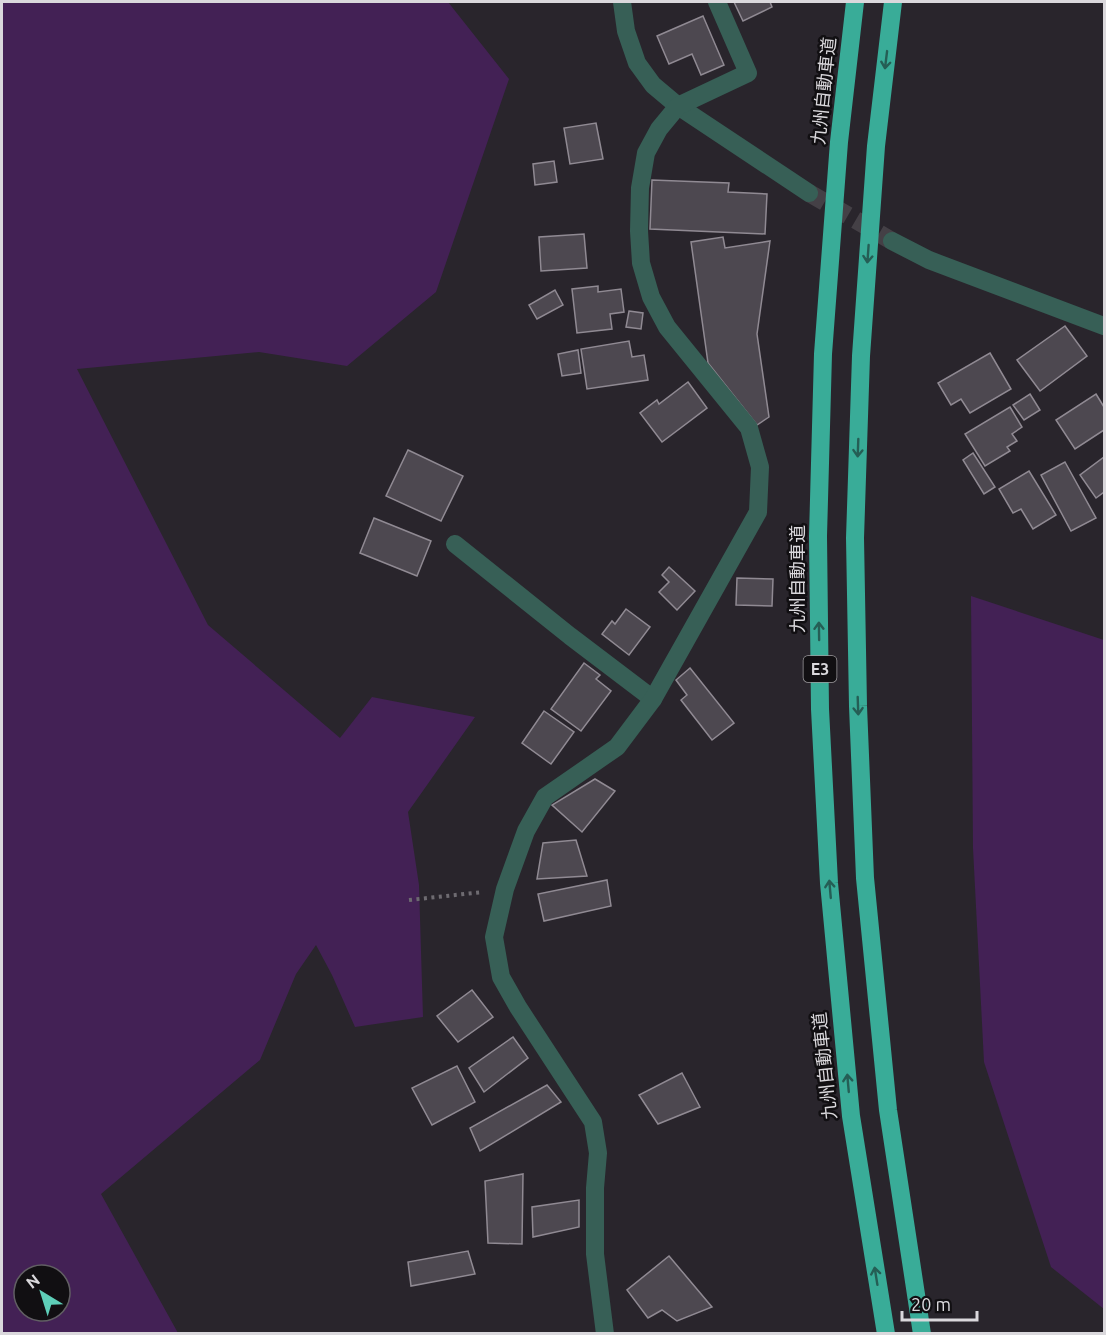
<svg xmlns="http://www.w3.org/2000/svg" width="1106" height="1335" font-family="Ubuntu,'Noto Sans JP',sans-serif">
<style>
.green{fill:#432155;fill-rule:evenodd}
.building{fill:#4d4850;stroke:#908a93;stroke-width:1.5}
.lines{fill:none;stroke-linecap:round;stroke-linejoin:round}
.minor-tunnel{stroke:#444046;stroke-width:18;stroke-dasharray:18 9;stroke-linecap:butt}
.path{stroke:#6e6b71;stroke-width:4;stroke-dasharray:3 4.5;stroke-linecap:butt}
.minor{stroke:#375f56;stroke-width:18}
.highway{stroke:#39ac98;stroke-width:18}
.oneway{stroke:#255e55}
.labels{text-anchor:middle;stroke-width:5;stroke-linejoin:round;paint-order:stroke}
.shield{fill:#110f12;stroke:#9e9c9f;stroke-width:1.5}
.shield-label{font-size:16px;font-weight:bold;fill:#dad8dc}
.street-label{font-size:18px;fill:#dad8dc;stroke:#110f12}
</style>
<rect width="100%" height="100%" fill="#29252c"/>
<g class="green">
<path d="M2,2H448L509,79L436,292L347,366L259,352L77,369L208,625L340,738L372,697L475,717L408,812L419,885L423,1017L355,1027L332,975L316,945L296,974L260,1060L101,1194L178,1333H2ZM24,1275H60V1311H24Z"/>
<path d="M971,596L1104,640V1309L1051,1267L984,1062L973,848Z"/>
</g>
<g class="building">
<path d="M734,2H770L772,7L743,21Z"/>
<path d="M703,16L724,65L701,75L692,54L669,64L657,36Z"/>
<path d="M596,123L603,159L570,164L564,128Z"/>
<path d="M554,161L557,182L535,185L533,164Z"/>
<path d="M652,180L729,183L728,192L767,194L765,234L650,229Z"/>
<path d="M584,234L587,268L541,271L539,237Z"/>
<path d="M723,237L725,248L770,241L757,334L769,417L757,425L708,363L691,242Z"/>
<path d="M598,286V292L621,289L624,312L610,314L612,329L577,333L572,289Z"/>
<path d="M555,290L563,305L537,319L529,305Z"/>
<path d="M629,311L643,313L641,329L626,327Z"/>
<path d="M1065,326L1087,356L1040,391L1017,360Z"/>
<path d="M629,341L632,357L644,355L648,380L587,389L581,349Z"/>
<path d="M578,350L581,373L562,376L558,354Z"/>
<path d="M990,353L1011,389L970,413L961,399L951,405L938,383Z"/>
<path d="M688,382L707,408L662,442L640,413L657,400L659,404Z"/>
<path d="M1030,394L1040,410L1024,420L1013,405Z"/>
<path d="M1096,394L1104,407V430L1075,449L1056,420Z"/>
<path d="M1010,407L1022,427L1012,434L1017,441L1007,447L1010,451L985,466L965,434Z"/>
<path d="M408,450L463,476L441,521L386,496Z"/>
<path d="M973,453L995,487L984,494L963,460Z"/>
<path d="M1104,457V492L1096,498L1080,475Z"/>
<path d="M1065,462L1096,518L1071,531L1041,475Z"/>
<path d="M1029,471L1056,515L1033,529L1021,509L1013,513L999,489Z"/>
<path d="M374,518L431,541L417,576L360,553Z"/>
<path d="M669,567L695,591L677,610L659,592L669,582L662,575Z"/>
<path d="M737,578L773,579L772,606L736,605Z"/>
<path d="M626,609L650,627L629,655L602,634L612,621L615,624Z"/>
<path d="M584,663L600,675L596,679L611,691L581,731L551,709Z"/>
<path d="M690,668L734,723L712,740L681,700L687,695L676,680Z"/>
<path d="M544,711L574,732L551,764L522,743Z"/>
<path d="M595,779L615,791L582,832L552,805Z"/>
<path d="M576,840L587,876L537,879L543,843Z"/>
<path d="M607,880L611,906L544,921L538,894Z"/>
<path d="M472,990L493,1017L458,1042L437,1016Z"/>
<path d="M513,1037L528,1058L484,1092L469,1068Z"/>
<path d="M457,1066L475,1102L432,1125L412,1088Z"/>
<path d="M682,1073L700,1107L658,1124L639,1095Z"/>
<path d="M547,1085L561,1102L480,1151L470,1128Z"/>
<path d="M523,1174L522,1244L488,1243L485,1181Z"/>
<path d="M579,1200V1227L533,1237L532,1207Z"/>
<path d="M468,1251L475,1274L411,1286L408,1262Z"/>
<path d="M669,1256L712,1307L677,1321L662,1310L648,1318L627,1290Z"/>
</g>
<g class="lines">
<path class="minor-tunnel" d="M809,193L892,241"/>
<path class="path" d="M409,900L483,892"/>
<g class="minor">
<path d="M622,2L626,31L637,63L653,85L678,106L809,193"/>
<path d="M892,241L929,260L1104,326"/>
<path d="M455,544L570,636L653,699"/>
<path d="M605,1334L595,1254V1188L598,1153L593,1122L518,1007L501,977L494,937L505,889L526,831L545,797L617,747L653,699L758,512L760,467L749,428L667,327L651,297L641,263L639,231L640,188L646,153L659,129L678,106L748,73L717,2"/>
</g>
<g class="highway">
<path d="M855,2L839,142L823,354L818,536L820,709L829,883L851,1116L886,1334"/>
<path d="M893,2L876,146L861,356L855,538L858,706L865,878L888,1110L922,1334"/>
</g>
</g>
<defs><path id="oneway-shaft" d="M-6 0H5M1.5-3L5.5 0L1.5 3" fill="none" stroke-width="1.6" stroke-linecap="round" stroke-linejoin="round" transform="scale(1.5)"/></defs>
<g class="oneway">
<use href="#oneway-shaft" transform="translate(886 60) rotate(97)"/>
<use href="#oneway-shaft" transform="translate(868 254) rotate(94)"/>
<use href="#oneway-shaft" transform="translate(858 448) rotate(92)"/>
<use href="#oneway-shaft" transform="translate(819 631) rotate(-91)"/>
<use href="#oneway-shaft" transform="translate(858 706) rotate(88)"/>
<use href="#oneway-shaft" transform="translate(830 889) rotate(-95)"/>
<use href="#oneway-shaft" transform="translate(848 1083) rotate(-95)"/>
<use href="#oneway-shaft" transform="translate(876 1276) rotate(-99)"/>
</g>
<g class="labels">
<rect class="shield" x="803.5" y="656" width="33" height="26" rx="4.5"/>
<g class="shield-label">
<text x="820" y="675">E3</text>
</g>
<g class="street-label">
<text transform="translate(824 91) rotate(-84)" y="6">九州自動車道</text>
<text transform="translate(798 579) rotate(-90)" y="6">九州自動車道</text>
<text transform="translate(825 1066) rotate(-96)" y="6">九州自動車道</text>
</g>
</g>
<rect width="1106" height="1335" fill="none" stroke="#dad8dc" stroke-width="6"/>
<g transform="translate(42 1293) rotate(322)"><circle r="28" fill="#110f12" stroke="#615f63" stroke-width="1.5"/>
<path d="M0-4.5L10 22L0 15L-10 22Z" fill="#5eceb8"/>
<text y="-9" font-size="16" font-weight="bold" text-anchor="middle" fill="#dad8dc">N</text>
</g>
<path d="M902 1311v9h75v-9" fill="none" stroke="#dad8dc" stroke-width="3"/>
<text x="911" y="1311" font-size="18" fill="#dad8dc" stroke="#110f12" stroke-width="4.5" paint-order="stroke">20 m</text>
</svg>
